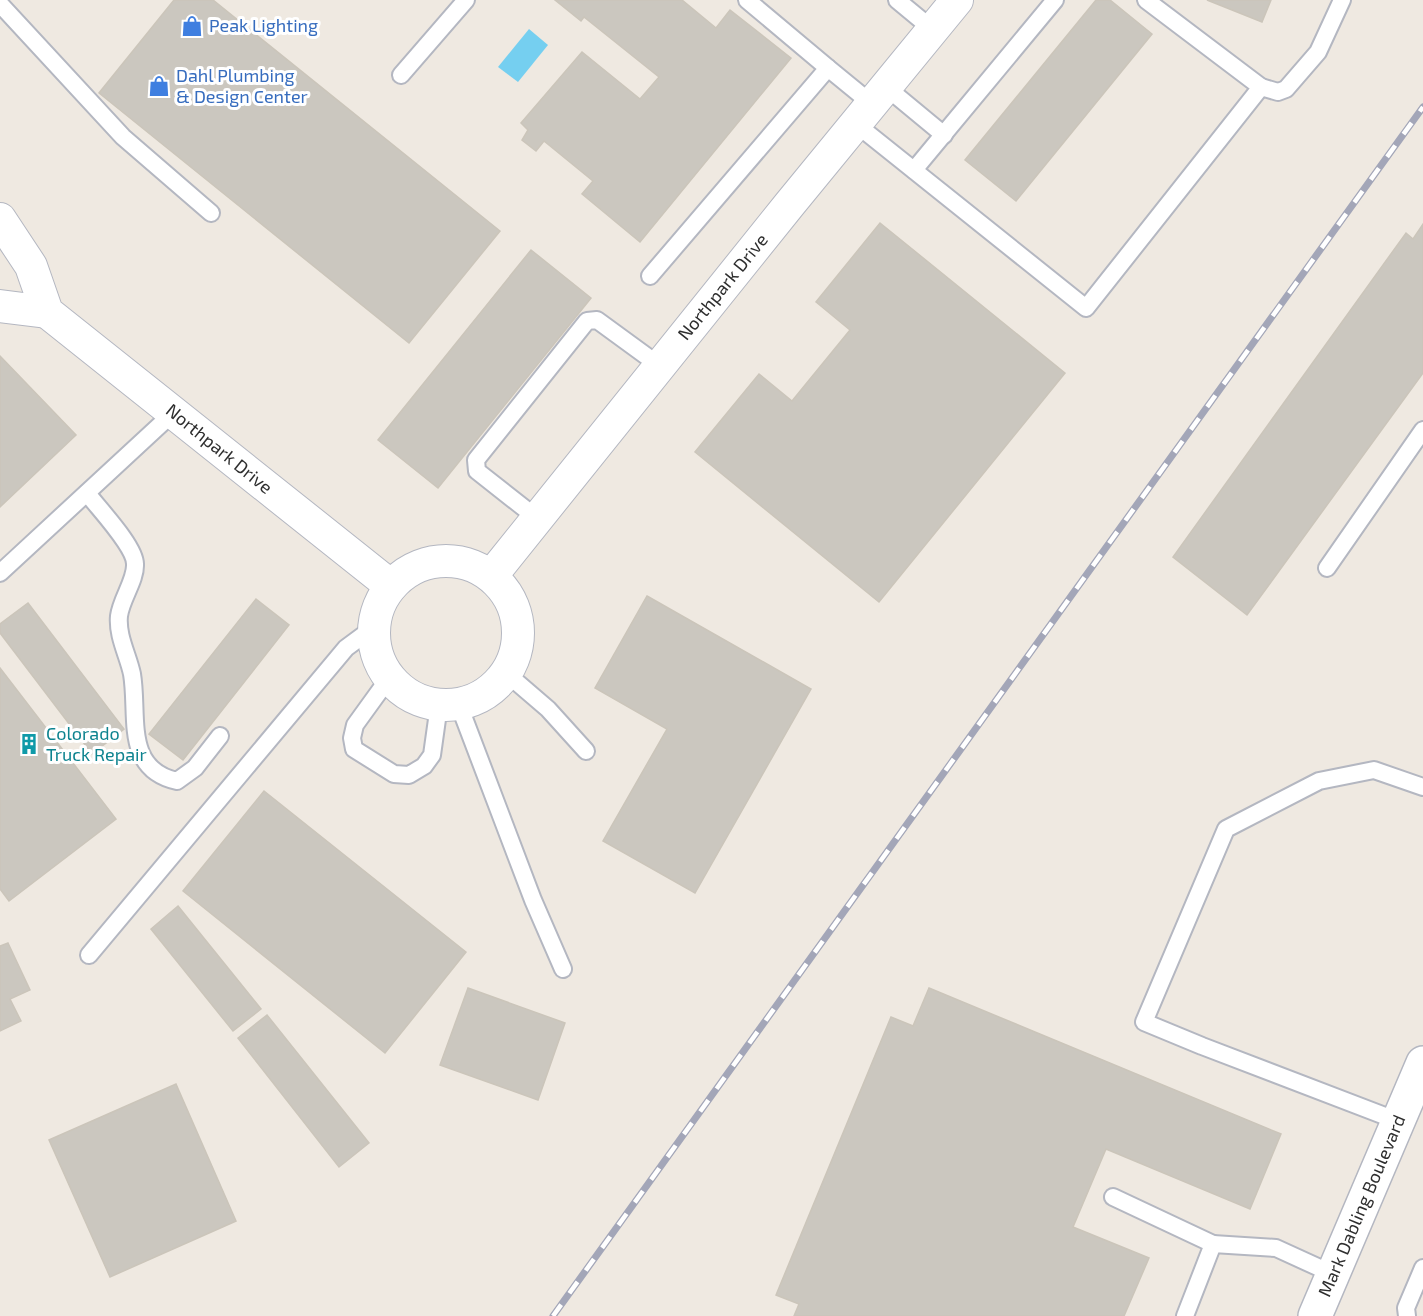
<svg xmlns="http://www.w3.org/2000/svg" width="1423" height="1316" font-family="'Exo 2',sans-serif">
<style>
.water{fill:#75cff0}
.building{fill:#cbc7bf;stroke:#cbc5ba;stroke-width:1.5}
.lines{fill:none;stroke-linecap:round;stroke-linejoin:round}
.service-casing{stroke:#b4b7c1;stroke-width:20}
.minor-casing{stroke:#b4b7c1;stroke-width:34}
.tertiary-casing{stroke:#b4b7c1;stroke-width:36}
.service{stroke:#fff;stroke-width:16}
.minor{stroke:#fff;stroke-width:32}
.tertiary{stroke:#fff;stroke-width:33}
.rail-casing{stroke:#a3a6b8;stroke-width:7}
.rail{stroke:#fff;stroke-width:4.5;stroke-dasharray:14;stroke-linecap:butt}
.labels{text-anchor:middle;stroke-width:6;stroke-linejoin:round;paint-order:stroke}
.shop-label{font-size:18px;fill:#366cbe;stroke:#fff;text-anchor:start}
.street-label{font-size:18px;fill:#2e2e2e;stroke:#fff}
.culture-label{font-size:18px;fill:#0d838f;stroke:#fff;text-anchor:start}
</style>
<rect width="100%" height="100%" fill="#efe9e1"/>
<path class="water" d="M529,29L548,45L518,82L498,67Z"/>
<g class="building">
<path d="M174,0H213L500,231L409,343L99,93Z"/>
<path d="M555,0H682L716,28L730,10L791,58L640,242L582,194L593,181L544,141L536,151L522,140L528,130L521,123L582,52L640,99L659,77L584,17L581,21Z"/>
<path d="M1096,0H1110L1152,34L1016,201L965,160Z"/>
<path d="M1207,0H1271L1262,22Z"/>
<path d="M880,223L1065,373L879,602L695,452L759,374L792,401L850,330L816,302Z"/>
<path d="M1423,224V373L1247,615L1173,557L1406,233L1413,239Z"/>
<path d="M531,250L591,298L438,488L378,440Z"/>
<path d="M0,356L76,435L0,507Z"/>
<path d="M647,596L811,689L695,893L603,841L667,729L595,688Z"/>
<path d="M256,599L289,625L183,760L149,734Z"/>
<path d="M28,603L124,729L92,754L0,633V624Z"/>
<path d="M0,668L116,819L9,901L0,889Z"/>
<path d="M264,791L466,952L385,1053L183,891Z"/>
<path d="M178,906L261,1009L233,1031L151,929Z"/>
<path d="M8,943L30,990L10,999L21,1021L0,1031V946Z"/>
<path d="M468,988L565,1023L538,1100L440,1065Z"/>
<path d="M929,988L1281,1134L1250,1209L1106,1149L1073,1227L1149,1258L1124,1316H794L799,1304L776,1295L891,1017L913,1026Z"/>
<path d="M267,1015L369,1143L339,1167L238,1038Z"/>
<path d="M176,1084L236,1221L110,1277L49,1140Z"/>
</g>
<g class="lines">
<defs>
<g id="service">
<path d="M897,0L932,29"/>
<path d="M0,4L123,137L211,213"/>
<path d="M828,68L872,104"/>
<path d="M401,75L466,0"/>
<path d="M886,87L944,135"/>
<path d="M1261,87L1278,92L1286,89L1318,52L1342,0"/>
<path d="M856,124L1086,308L1261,87L1146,0"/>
<path d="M914,170L1055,0"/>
<path d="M650,276L828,68L747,0"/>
<path d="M87,493C98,508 135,546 135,564C136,580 121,599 119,616C117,636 128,655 132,674C139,715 123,769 177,781L195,768L220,736"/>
<path d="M538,519L477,471L476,460L587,321L597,320L660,366"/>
<path d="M1327,568L1423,430"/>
<path d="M0,573L173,413"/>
<path d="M505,672L548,709L586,751"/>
<path d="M389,678L355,725L352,738L354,749L394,774L409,775L424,766L432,755L439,705"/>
<path d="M459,705L533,900L563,969"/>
<path d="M89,955L346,648L373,628"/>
<path d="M1398,1121L1202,1046L1144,1022L1226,829L1319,781L1374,770L1423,787"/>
<path d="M1113,1197L1213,1244L1185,1316"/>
<path d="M1213,1244L1276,1248L1333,1274"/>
<path d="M1407,1316L1406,1308L1423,1268"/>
</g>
<g id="minor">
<path d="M0,219L31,266L47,312L391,586"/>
<path d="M0,306L47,312"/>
<circle cx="446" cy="633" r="72"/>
<path d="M492,575L789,205L957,0"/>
</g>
<path id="tertiary" d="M1315,1316L1423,1063"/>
</defs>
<use href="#service" class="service-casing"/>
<use href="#minor" class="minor-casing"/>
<use href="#tertiary" class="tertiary-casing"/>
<use href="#service" class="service"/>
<use href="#minor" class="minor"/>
<use href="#tertiary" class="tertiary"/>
<defs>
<path id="rail" d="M553,1316L1423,107"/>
</defs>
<use href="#rail" class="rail-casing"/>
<use href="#rail" class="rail"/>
</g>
<defs>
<symbol id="shop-bare" viewBox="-9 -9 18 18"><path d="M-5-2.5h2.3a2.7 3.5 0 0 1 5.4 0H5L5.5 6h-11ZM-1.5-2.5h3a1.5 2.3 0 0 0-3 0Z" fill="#3f7fe0" stroke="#fff" stroke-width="2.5" paint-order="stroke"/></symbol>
<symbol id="building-bare" viewBox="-9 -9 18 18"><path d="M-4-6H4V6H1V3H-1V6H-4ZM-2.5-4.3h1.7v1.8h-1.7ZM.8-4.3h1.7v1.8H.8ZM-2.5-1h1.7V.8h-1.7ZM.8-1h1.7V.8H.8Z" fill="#0f9aa8" stroke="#fff" stroke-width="2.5" paint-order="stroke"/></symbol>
</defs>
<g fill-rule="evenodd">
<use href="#shop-bare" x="177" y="11" width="30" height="30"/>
<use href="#shop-bare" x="144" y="71" width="30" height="30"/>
<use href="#building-bare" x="14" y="729" width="30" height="30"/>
</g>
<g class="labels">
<g class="shop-label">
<text x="209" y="32">Peak Lighting</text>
<text x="176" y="82">Dahl Plumbing<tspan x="176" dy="21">&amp; Design Center</tspan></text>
</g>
<g class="street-label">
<text transform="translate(723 287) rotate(-51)" y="6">Northpark Drive</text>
<text transform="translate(219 449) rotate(39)" y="6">Northpark Drive</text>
<text transform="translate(1362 1206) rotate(-67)" y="6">Mark Dabling Boulevard</text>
</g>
<g class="culture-label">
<text x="46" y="740">Colorado<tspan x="46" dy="21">Truck Repair</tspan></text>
</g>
</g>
</svg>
